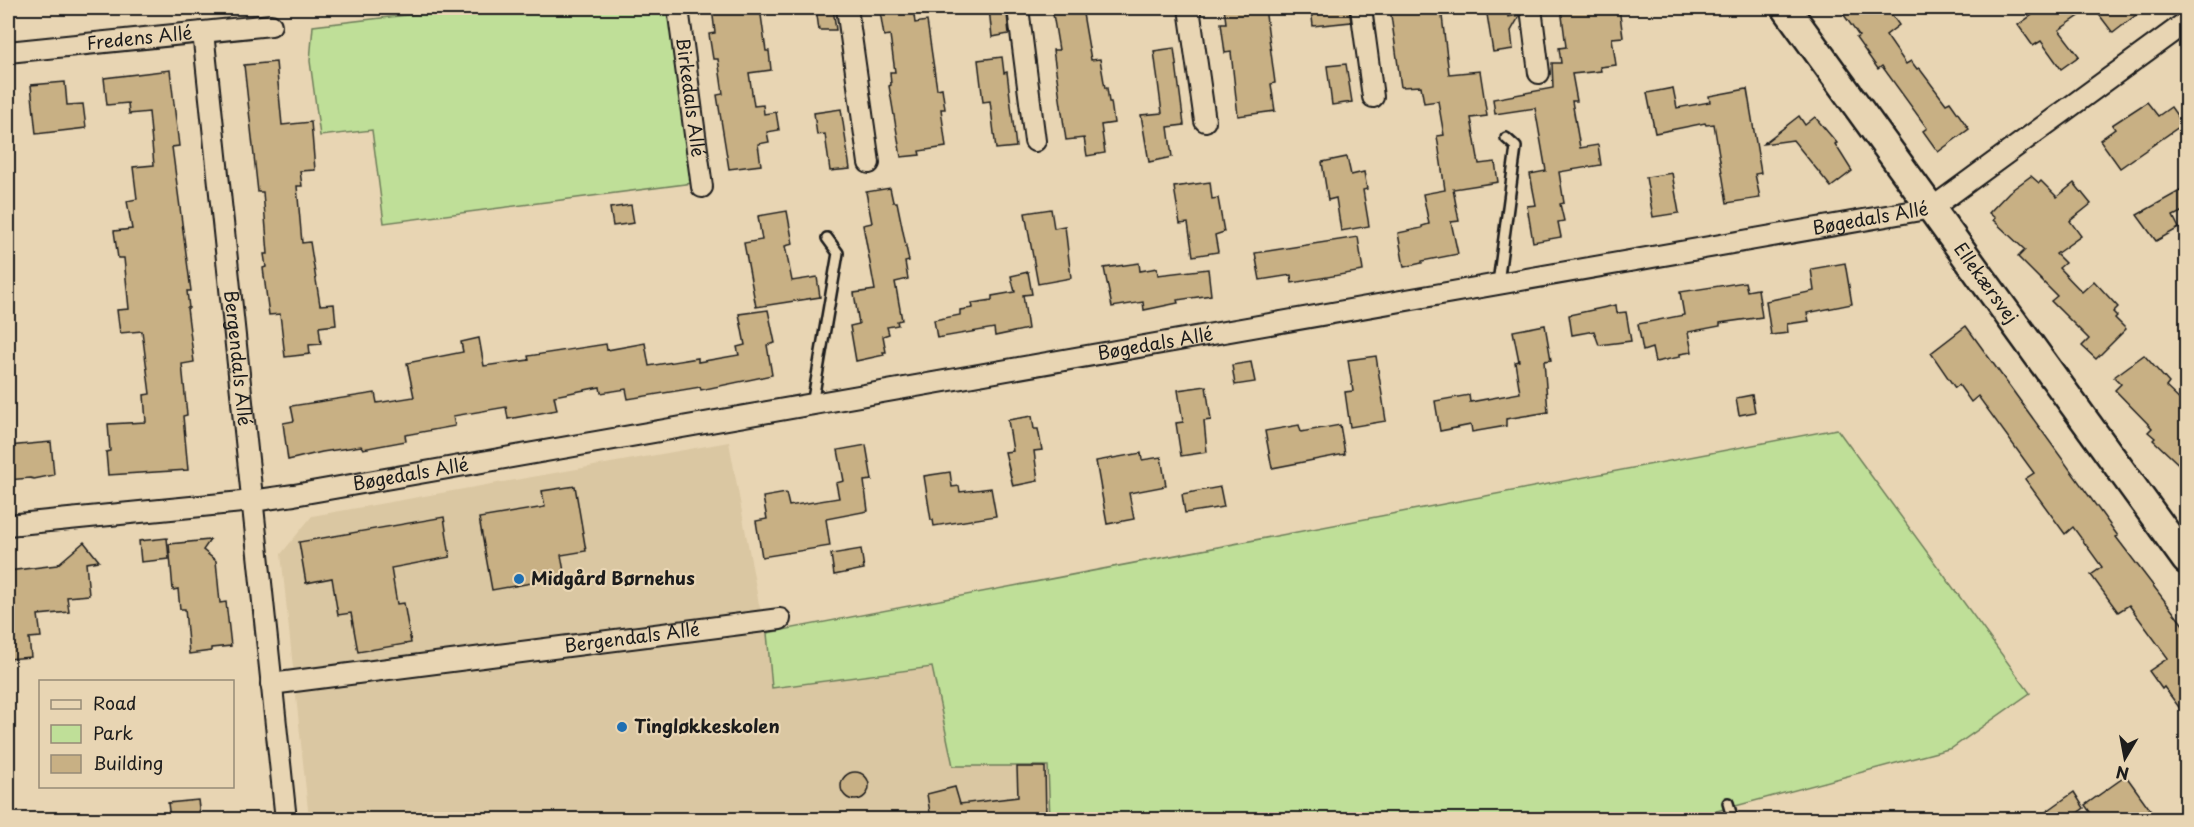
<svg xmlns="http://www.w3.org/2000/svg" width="2194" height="827" font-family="'Playpen Sans',sans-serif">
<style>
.built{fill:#dac7a2}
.green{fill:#bfdf98;stroke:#6e7e5a;stroke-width:1.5}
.building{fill:#c8b084;stroke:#1c1c1c;stroke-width:1.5}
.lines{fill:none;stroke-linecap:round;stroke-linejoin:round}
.lane-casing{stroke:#1c1c1c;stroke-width:14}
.street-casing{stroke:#1c1c1c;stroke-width:24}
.secondary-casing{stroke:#1c1c1c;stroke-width:32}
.lane{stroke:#e8d5b3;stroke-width:9}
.street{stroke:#e8d5b3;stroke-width:20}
.secondary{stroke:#e8d5b3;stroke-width:27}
.poi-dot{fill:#1f6fb2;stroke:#e8d5b3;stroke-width:2}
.labels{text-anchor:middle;stroke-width:4.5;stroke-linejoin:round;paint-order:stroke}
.street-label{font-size:18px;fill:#1c1c1c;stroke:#e8d5b3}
.poi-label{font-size:18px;font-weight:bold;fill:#1c1c1c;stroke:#e8d5b3;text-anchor:start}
</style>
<rect width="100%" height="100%" fill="#e8d5b3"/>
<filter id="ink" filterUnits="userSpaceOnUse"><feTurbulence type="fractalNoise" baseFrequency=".0167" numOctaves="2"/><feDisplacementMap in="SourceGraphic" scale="12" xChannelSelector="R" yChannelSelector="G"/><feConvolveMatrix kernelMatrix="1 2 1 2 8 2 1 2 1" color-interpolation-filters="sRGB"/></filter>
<g filter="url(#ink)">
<path class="built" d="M729,442L759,604L767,633L773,687L932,667L953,766H1048L1050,819H309L281,554L312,516Z"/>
<g class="green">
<path d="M467,8H670L693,183L384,223L372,130L320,136L310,61L313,26Z"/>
<path d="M1837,429L2030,693L1952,748L1687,819L1050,820L1048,766H953L932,667L772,688L767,633Z"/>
</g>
<g class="building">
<path d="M712,8H760L766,51H769L771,70L749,73L754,106L763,105L764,114L776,112L779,130L767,132L769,142L758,144L761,165L729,169L717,95L723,94L718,59H713L709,34L715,33Z"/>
<path d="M816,8H833L836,30H819Z"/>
<path d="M885,8H913L915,23L927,21L937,89L942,88L945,109H941L946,147L919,151L920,155L901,157L889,86L891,85L890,72H895L890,35L884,36L880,11L885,10Z"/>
<path d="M989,8H1003L1005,15L1007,14L1009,34L992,37Z"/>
<path d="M1052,8H1082L1091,60L1100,59L1105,88H1107L1109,102H1111L1114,123L1101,125L1105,153L1087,156L1084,138L1066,140L1053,50H1059Z"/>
<path d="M1224,8H1265L1275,83L1271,84L1275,111L1238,116L1231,52L1225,53L1221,23H1226Z"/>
<path d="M1311,8H1349L1351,22L1313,26Z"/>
<path d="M1390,8H1441L1449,74L1480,71L1487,116L1471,118L1479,164L1495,162L1498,182L1453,189L1459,221L1451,222L1458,254L1422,261V263L1404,267L1398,233L1422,228V226L1429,224L1423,194L1445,190L1437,136L1444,135L1438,101L1424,103L1421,86L1401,87Z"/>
<path d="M1486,8H1507L1508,17L1520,15L1511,31L1513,49L1493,52Z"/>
<path d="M1561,8H1619L1623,37L1612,38L1616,65L1600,67L1601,71L1572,74L1577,101H1572L1580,148L1598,145L1601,165L1559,172L1564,203L1560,204L1564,221L1558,222L1561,237L1533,242L1527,206L1536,205L1530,174L1546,171L1535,108L1495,114L1493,99L1553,88L1552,63H1561L1559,48L1566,47Z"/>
<path d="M1839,8H1887L1899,25L1886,35L1906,64L1911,61L1917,69L1919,68L1946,104L1950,102L1969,129L1938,152L1923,131L1927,128L1882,66L1878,69L1856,38L1859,36Z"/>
<path d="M2042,8H2091L2059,30L2079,56L2061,69L2041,41L2033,46L2018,25Z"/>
<path d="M2094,8H2145L2113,33Z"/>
<path d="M1174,48L1184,125L1168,127L1172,157L1149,162L1141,115L1162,113L1154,51Z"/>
<path d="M1002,57L1004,73L1007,72L1016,147L996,149L990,101L983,102L978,60Z"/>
<path d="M276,62L282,125L311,122L315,170L300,171L302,186H297L302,243L310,242L320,305L334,304L336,325L319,327L321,344L309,345L310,354L285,357L280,314L269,315L263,268L266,267L264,254H268L263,192H258L244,65Z"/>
<path d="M1346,64L1352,102L1332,105L1327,66Z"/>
<path d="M170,70L179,146L172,147L191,291H187L189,308H187L194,362L182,364L187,415L183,416L188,470L108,475L106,452L110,451L108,424L146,422L144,395L150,394L142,331L120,333L117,310L129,309L124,258H118L114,231L132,229L127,201L137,199L133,167L154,165L149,112L129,114L128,103L107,105L104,78Z"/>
<path d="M65,82L67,105L83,104L86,128L36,134L31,85Z"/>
<path d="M1673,88L1677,108L1710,102L1709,96L1747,89L1761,173L1755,174L1760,198L1727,203L1714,124L1706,125L1705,123L1655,133L1647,93Z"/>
<path d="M2147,102L2158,116L2171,107L2183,124L2120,168L2100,140L2115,129L2112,125Z"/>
<path d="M841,109L850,169L830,171L825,134L817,135L814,113Z"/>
<path d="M1799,116L1805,125L1815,117L1837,143L1835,144L1852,171L1831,187L1793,140L1763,144Z"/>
<path d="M1347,157L1351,175L1364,172L1367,189L1363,190L1369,226L1341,231L1336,198L1328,200L1322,162Z"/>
<path d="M1672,173L1679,213L1653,217L1646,177Z"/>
<path d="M2031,176L2039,183L2041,181L2057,197L2074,183L2091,204L2070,221L2081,236L2056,254L2065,263L2059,268L2082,292L2094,281L2118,307L2113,312L2117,316L2115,318L2126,329L2096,359L2082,346L2089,339L2051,301L2057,296L2018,257L2025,250L1993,220L1995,218L1989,213L2009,192Z"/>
<path d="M1210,182L1212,199L1218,198L1224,232L1215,235L1218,252L1193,256L1188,223L1180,224L1174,187Z"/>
<path d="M2187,187V209L2173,216L2179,228L2156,241L2137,215Z"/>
<path d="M890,188L893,202H897L909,261L905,262L908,279L895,282L902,320L897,321L898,325L887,327L889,334L883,336L886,352H883L884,355L856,361L850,326L859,324L854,293L875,290L863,225L872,223L866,192Z"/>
<path d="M631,205L634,223L613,226L610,208Z"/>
<path d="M1051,209L1054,228L1065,226L1071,278L1038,284L1025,213Z"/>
<path d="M787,211L793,244L785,246L792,281L817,277L820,297L756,307L744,243L762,240L758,216Z"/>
<path d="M1358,237L1363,271L1292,283L1291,275L1260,280L1255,253Z"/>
<path d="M1139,263L1140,271L1157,268L1158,275L1208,269L1211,295L1177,300L1178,303L1144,310L1143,302L1112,307L1104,268Z"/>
<path d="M1845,263L1852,304L1807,313L1809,321L1787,324L1788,333L1771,335L1766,301L1814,291L1811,269Z"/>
<path d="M1028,272L1032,294L1023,295L1028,329L995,336L994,328L937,338L934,320L960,315V310L973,308L972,303L992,300V296L1015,292L1011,276Z"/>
<path d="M1745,282L1747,291L1758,289L1762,317L1720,323V326L1688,332L1692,352L1680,354V357L1655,362L1652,348L1643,351L1638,324L1684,315L1680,292Z"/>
<path d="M1616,305L1617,313L1626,312L1631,341L1599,345L1594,331L1572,335L1569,315Z"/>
<path d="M768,310L775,343L767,345L772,375L701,390L700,387L628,399L626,389L601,393L600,387L554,396L557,410L508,419L506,407L453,416L455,426L405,435L406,441L363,449L361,446L322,452L288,460L283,423L294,421L291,406L375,393L377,403L414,397L407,363L463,352L461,342L479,338L484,366L529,360L528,356L606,344L607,350L645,343L649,366L698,358V362L739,355L737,347L745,345L739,314Z"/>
<path d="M1545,325L1551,360L1544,361L1548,412L1506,419V426L1472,432L1471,425L1440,431L1435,401L1469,395L1470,402L1520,393L1515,362L1519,361L1513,331Z"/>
<path d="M1966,326L2118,536L2116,537L2187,630V718L2164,687L2162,689L2149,671L2168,658L2129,605L2118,612L2091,575L2102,567L2073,527L2065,534L2025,479L2034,473L1978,396L1971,402L1959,385L1955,388L1931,353Z"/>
<path d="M2144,355L2169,383L2166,387L2187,407V472L2153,440L2155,438L2148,432L2152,428L2115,390L2121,384L2114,377Z"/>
<path d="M1376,356L1386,421L1350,427L1345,392L1353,391L1348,360Z"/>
<path d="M1251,362L1255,382L1235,385L1232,365Z"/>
<path d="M1206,386L1211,420L1204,421L1207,452L1181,456L1176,423L1183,422L1178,390Z"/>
<path d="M1752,395L1755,412L1739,415L1736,398Z"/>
<path d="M1032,416L1034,429H1038L1042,450L1034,451L1038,481L1013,486L1005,452L1013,451L1008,420Z"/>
<path d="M1299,425L1301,432L1340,425L1345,454L1272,468L1265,431Z"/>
<path d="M51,442L54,475L34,479L30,478L8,480V446Z"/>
<path d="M866,445L872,480L864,481L868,511L826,519L830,546L762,557L756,521L767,519L763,497L786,493L789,506L839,498L836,483L844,481L838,450Z"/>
<path d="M1141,453L1142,460L1161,457L1166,486L1129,493L1134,519L1107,524L1096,461Z"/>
<path d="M950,472L952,487L959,486L960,492L991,488L996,516L934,526L933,520H931L924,476Z"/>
<path d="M575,486L586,551L561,555L565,577L492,590L479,518L545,507L542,491Z"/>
<path d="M1220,487L1224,507L1185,513L1182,494Z"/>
<path d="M444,517L450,557L391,568L397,604L404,603L411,643L358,652L351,613L338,615L332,578L306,583L299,542Z"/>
<path d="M167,538L169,559L141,562L139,541Z"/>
<path d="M210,540L203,550L216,561L220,603L226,602L231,646L211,648V651L189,654L185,609H180L178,589L173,590L169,544Z"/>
<path d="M84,542L99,561L86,563L89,595L67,597L69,612L38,615L41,637L29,638L31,657L8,659V571L57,565Z"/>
<path d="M861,549L864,569L834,575L831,554Z"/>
<path d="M1017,767H1045L1046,819H931L927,794L955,787L960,804L1018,797Z"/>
<circle cx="855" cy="786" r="14"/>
<path d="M2126,776L2157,819H2095L2085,805Z"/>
<path d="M2074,792L2084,808L2069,819H2036Z"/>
<path d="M198,800L200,816L195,817V819H170L168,803Z"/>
</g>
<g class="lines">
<defs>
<g id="lane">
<path d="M1498,283L1516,147L1506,138"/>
<path d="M812,405L838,253L827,238"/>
<path d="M1728,803L1733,820"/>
</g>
<g id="street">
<path id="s1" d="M678,8L702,187"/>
<path d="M847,8L869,163"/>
<path d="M1018,8L1035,141"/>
<path d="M1189,8L1205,121"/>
<path d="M1361,8L1373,97"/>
<path d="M1531,8L1539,73"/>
<path id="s2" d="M203,32L286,820"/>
<path id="s3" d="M8,52L271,25"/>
<path id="s4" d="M8,525L252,501L294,495L1932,208L2186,22"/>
<path id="s5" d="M271,684L780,619"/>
</g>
<g id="secondary">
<path id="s6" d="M1786,8L2186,560"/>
</g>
</defs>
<use href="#lane" class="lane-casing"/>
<use href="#street" class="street-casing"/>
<use href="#secondary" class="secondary-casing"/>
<use href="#lane" class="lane"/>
<use href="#street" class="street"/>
<use href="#secondary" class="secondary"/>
</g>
</g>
<g class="poi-dot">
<circle cx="519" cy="579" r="6"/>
<circle cx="622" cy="727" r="6"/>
</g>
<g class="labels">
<g class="street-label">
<text dy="6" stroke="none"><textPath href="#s3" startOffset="132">Fredens Allé</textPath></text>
<text dy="6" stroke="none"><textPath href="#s1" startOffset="90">Birkedals Allé</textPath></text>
<text dy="6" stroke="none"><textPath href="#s4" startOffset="1888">Bøgedals Allé</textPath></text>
<text dy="6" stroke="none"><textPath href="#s6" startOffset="340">Ellekærsvej</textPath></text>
<text dy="6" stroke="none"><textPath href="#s4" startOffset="1162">Bøgedals Allé</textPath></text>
<text dy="6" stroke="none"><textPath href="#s2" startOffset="328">Bergendals Allé</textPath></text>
<text dy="6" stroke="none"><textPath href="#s4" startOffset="406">Bøgedals Allé</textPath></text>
<text dy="6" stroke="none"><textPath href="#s5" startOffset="364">Bergendals Allé</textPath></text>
</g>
<g class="poi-label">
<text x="531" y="585">Midgård Børnehus</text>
<text x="634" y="733">Tingløkkeskolen</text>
</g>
</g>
<rect width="2194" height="827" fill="none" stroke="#e8d5b3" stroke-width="30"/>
<rect x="15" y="15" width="2164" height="797" fill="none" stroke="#1c1c1c" stroke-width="2" filter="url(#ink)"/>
<rect x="39" y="680" width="195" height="108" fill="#e8d5b3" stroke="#968b77" stroke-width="1.5"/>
<rect x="51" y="700" width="30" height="9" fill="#e8d5b3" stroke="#968b77" stroke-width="1.5"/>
<text x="93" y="710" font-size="18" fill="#1c1c1c">Road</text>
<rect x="51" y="725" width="30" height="18" fill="#bfdf98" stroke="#968b77" stroke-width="1.5"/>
<text x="93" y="740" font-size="18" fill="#1c1c1c">Park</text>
<rect x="51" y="755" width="30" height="18" fill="#c8b084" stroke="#968b77" stroke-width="1.5"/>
<text x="93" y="770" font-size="18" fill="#1c1c1c">Building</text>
<g transform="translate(2125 758) rotate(190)" stroke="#e8d5b3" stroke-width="4.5" paint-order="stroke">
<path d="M0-4.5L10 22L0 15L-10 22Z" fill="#1c1c1c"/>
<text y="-9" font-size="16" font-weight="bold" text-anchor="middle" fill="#1c1c1c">N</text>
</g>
</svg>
